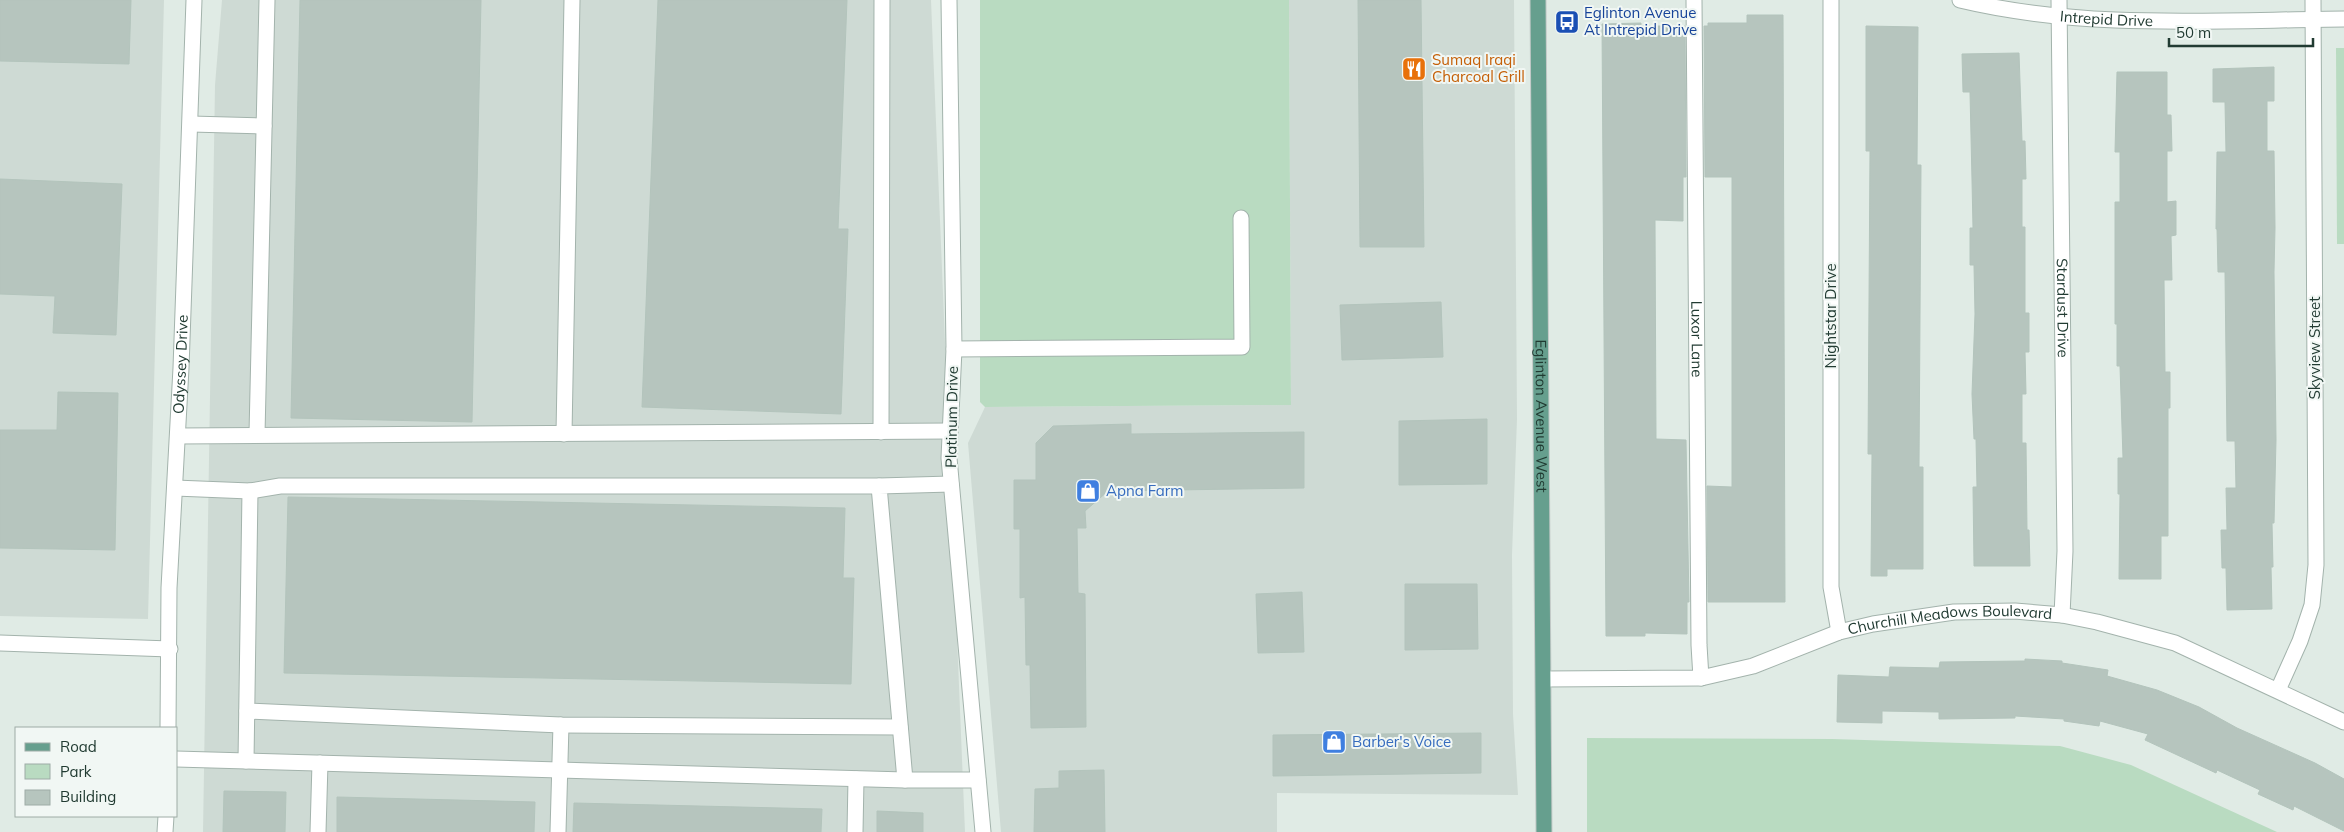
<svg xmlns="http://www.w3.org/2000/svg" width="2344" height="832" font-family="Mulish,sans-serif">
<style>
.built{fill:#cedad4}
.green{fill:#b9dbc1}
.building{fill:#b6c5be;stroke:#b3c4bc}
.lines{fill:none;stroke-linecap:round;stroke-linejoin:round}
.minor-casing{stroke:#a3b3ac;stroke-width:17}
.major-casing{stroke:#c1c8c6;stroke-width:17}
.minor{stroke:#fff;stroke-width:15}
.major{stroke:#669f8e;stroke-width:15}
.labels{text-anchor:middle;stroke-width:4;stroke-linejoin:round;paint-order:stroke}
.transit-label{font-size:15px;fill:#164399;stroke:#f1f7f4;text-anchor:start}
.street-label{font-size:15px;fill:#213b32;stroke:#f1f7f4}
.food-label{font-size:15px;fill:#c56008;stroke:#f1f7f4;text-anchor:start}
.shop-label{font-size:15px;fill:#366cbe;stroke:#f1f7f4;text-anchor:start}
</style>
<rect width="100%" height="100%" fill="#e0ebe5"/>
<g class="built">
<path d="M0,0H164L148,619L0,616Z"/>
<path d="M222,0H931L965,832H203L215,85Z"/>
<path d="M1289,0H1514L1517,419L1512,555L1513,714L1518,795L1277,793V832H1001L968,443L985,407L1291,405Z"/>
</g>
<g class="green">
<path d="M980,0H1289L1291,405L985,407L980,402Z"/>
<path d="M2336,48H2344V244H2337Z"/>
<path d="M1587,738L1832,739L2060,746L2131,765L2277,832H1587Z"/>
</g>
<g class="building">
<path d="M0,0H131L129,64L0,61Z"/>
<path d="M300,0H481L472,422L291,418Z"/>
<path d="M658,0H847L838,229H848L841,414L642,407Z"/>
<path d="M1358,0H1421L1424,247H1360Z"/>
<path d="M1747,15H1783L1785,602H1708L1707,486L1732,487V177H1705L1704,26H1708V23H1747Z"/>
<path d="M1641,23V26H1685L1686,177H1683V221L1655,220L1656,439L1686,440L1689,602H1687V634L1645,633V636H1606L1602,24Z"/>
<path d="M1866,26L1918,27L1917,165H1921L1919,467H1923V569H1887V576H1871L1872,454H1868L1870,151H1866Z"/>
<path d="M2019,53L2022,141H2025L2026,179H2022V227H2025V313H2029V352H2025L2026,394H2022V443H2026L2027,530H2029L2030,566H1974L1973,487H1977L1976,439H1974L1972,394L1975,314L1974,265H1970V228H1973L1972,180L1970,92H1963L1962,54Z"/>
<path d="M2274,67V101H2267V151H2274L2275,228L2274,272L2276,440L2274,523H2272L2273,567H2271L2272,609L2227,610L2226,568H2222L2221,530H2227L2226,488H2236L2235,441H2227L2225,272H2218L2217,229H2216L2217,152H2226L2225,102H2213V69Z"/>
<path d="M2117,72H2167V115H2171L2172,151H2167V202L2176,201V235L2171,236L2172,280H2164L2165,372H2170V408H2168V536H2161V579H2119L2120,494H2118V458H2123L2120,366H2117V324H2115V202H2120V152H2115Z"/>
<path d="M0,179L122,184L116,335L53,333L55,296L0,294Z"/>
<path d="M1441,302L1443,357L1342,360L1340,305Z"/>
<path d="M58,392L118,393L115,550L0,548V430H57Z"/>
<path d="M1487,419V484L1399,485V421Z"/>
<path d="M1131,424V434L1304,432V488L1108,491L1085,511L1086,528H1077L1078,593L1085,594L1086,727L1031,728L1030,665H1026L1025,597L1020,598V529H1014V480H1036V443L1053,426Z"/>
<path d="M288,497L845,508L843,578H854L851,684L284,673Z"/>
<path d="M1405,584H1477L1478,649L1405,650Z"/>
<path d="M1302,592L1304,652L1258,653L1256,594Z"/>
<path d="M2025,659L2062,661V663L2108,670L2107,676L2157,690L2199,707L2237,728L2315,763L2344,779V831L2294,806L2293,810L2258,794L2260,790L2217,770L2216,773L2145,740L2148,734L2100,721L2099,726L2064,721V719L2015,716V718L1939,719V712L1882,711V723L1837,722L1838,675L1889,677L1890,667L1939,668L1940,662L2025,661Z"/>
<path d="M1481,733V773L1273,776V735Z"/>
<path d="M1104,770L1105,832H1034L1035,789L1059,788V771Z"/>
<path d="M224,791L286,792L285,832H223Z"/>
<path d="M337,797L535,802L534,832H337Z"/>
<path d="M574,803L822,809L821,832H573Z"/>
<path d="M877,811L923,813V832H877Z"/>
</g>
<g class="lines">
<defs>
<g id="minor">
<path d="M949,0L954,349L949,458L983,832"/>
<path id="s1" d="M1694,0L1699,645L1701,678"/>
<path d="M1831,0V587L1839,632"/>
<path id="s2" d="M1960,0C2085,30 2216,20 2344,19"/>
<path id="s3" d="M2059,0L2065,551L2062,615"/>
<path d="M191,124L264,126"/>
<path d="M954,349L1242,347L1241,218"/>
<path d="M881,432L882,0"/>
<path d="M257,434L267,0"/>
<path d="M564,434L572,0"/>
<path d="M178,436L949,431"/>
<path d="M951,484L879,486L905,780H978"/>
<path d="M175,488L250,491L246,761"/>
<path d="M250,491L280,486H879"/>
<path d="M0,643L170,649"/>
<path id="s4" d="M1544,679L1701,678L1753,666L1839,632L1873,624L1954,612L2015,611L2062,615L2097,622L2175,643L2344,722"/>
<path d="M2278,690L2300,641L2312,605L2316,565L2313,0"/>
<path d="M247,711L561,725L900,727"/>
<path id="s5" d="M168,728L169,588L181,368L194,0"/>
<path d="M176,759L905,780"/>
<path d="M165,832L166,816"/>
<path d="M318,832L320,763"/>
<path d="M558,832L561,725"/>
<path d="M855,832L856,779"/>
</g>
<g id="major">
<path id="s6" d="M1538,0L1544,832"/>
</g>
</defs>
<use href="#minor" class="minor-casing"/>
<use href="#major" class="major-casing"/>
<use href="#minor" class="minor"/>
<use href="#major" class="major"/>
</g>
<defs>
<symbol id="bus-square" viewBox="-11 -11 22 22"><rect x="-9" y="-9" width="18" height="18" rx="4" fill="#1a4fb4" stroke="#f1f7f4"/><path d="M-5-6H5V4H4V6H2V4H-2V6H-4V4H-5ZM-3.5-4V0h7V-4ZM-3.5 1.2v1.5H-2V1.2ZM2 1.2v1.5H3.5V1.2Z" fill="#fff"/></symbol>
<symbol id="restaurant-square" viewBox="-11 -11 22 22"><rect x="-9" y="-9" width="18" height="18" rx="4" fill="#e8710a" stroke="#f1f7f4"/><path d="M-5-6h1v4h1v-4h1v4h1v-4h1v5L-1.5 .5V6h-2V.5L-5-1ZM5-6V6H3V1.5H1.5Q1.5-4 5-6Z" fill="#fff"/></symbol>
<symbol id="shop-square" viewBox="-11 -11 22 22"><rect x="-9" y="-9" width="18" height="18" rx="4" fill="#3f7fe0" stroke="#f1f7f4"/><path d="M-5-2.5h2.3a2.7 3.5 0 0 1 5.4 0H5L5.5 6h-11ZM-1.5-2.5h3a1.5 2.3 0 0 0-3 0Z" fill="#fff"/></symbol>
</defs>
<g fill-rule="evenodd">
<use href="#bus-square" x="1553" y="8" width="28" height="28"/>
<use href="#restaurant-square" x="1400" y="55" width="28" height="28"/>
<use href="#shop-square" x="1074" y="477" width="28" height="28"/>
<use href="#shop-square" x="1320" y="728" width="28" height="28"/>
</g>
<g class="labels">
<g class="transit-label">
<text x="1584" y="18">Eglinton Avenue<tspan x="1584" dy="17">At Intrepid Drive</tspan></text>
</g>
<g class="street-label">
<text dy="5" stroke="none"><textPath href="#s2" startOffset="148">Intrepid Drive</textPath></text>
<text dy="5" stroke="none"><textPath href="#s3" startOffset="308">Stardust Drive</textPath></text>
<text transform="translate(1831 316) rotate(-90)" y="5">Nightstar Drive</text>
<text dy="5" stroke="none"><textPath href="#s1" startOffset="339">Luxor Lane</textPath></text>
<text transform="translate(2315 348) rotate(-90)" y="5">Skyview Street</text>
<text dy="5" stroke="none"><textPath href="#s5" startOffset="364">Odyssey Drive</textPath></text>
<text dy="5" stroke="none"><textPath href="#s6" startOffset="416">Eglinton Avenue West</textPath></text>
<text transform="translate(952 417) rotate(-89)" y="5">Platinum Drive</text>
<text dy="5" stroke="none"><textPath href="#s4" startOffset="415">Churchill Meadows Boulevard</textPath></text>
</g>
<g class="food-label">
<text x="1432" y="65">Sumaq Iraqi<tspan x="1432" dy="17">Charcoal Grill</tspan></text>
</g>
<g class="shop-label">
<text x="1106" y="496">Apna Farm</text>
<text x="1352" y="747">Barber's Voice</text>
</g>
</g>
<rect x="15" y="727" width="162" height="90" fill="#f1f7f4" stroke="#9eaca6"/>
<rect x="25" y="743" width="25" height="8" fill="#669f8e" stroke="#9eaca6"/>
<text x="60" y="752" font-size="15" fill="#213b32">Road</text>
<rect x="25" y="764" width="25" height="15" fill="#b9dbc1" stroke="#9eaca6"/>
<text x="60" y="777" font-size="15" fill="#213b32">Park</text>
<rect x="25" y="790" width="25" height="15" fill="#b6c5be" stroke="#9eaca6"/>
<text x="60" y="802" font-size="15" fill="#213b32">Building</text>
<path d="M2169 38v8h144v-8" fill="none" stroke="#213b32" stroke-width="2.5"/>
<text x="2176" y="38" font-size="15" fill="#213b32" stroke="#f1f7f4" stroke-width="4" paint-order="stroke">50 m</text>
</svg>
